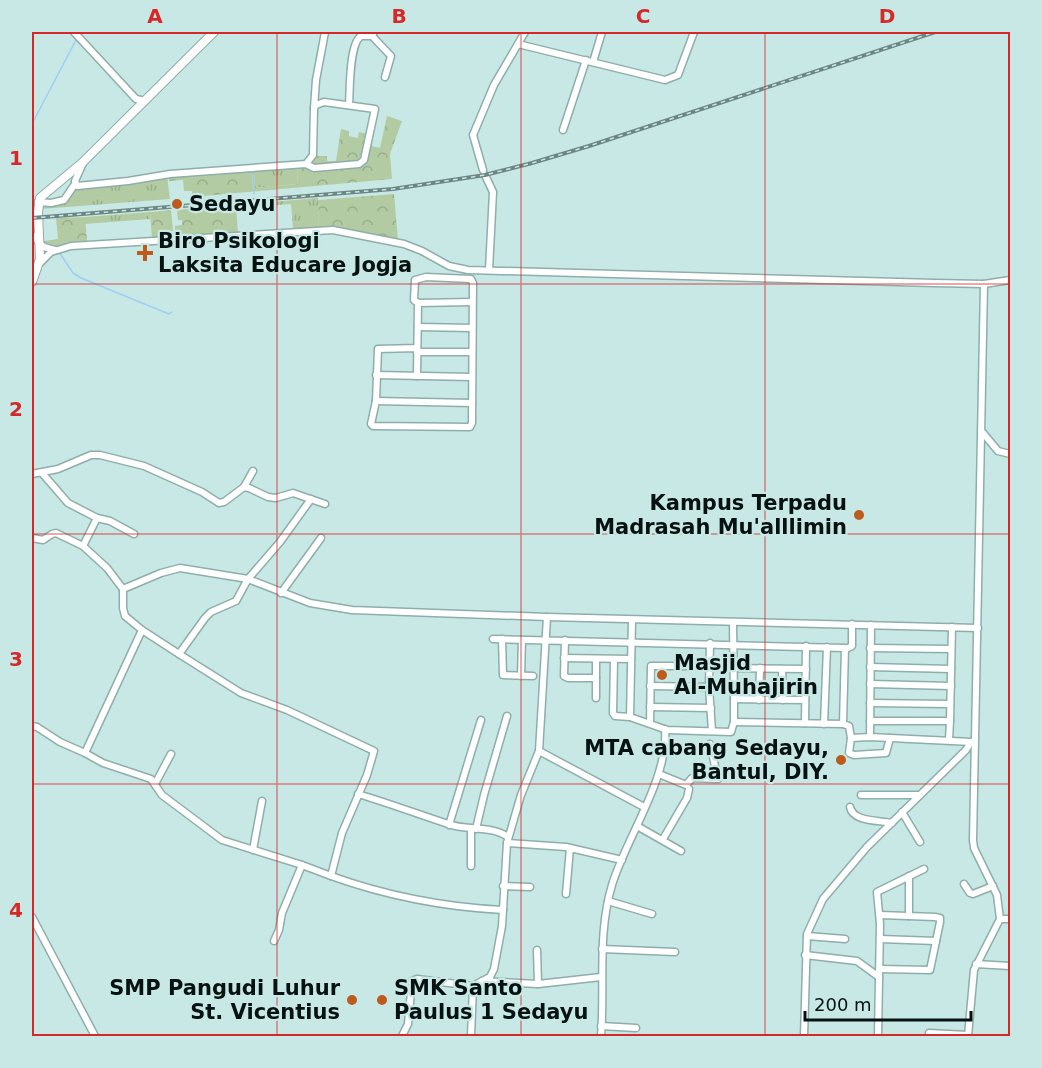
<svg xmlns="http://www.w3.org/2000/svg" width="1042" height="1068" font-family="'DejaVu Sans',sans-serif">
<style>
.grass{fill:url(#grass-tufts)}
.forest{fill:url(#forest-crowns)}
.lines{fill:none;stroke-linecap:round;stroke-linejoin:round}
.stream{stroke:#a0cef4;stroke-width:1.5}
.minor-casing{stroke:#8eaeab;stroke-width:9}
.tertiary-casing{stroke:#8eaeab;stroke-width:10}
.minor{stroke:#fff;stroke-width:6}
.tertiary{stroke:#fff;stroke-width:8}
.rail-casing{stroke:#6d8583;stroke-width:4}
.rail{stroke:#c7e8e5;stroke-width:1.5;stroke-dasharray:4.5;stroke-linecap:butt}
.grid{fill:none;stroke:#d62828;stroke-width:1.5;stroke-opacity:0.55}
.poi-dot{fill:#bc5b1b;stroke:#c7e8e5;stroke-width:2}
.labels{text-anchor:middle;stroke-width:4.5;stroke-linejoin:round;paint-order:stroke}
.poi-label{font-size:21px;font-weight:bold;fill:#061211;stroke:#c7e8e5;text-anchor:start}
.neatline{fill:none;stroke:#d62828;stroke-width:2}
.grid-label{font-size:20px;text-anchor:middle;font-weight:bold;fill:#d62828}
</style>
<defs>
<pattern id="grass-tufts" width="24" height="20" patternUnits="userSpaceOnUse" patternTransform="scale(1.5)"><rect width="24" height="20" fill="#b3cba2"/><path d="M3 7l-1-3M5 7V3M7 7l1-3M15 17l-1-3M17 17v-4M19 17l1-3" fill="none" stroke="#98ad8a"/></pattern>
<pattern id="forest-crowns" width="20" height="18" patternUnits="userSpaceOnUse" patternTransform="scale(1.5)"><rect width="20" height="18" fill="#b3cba2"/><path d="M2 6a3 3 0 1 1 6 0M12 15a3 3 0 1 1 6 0" fill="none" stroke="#98ad8a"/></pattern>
</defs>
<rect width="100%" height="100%" fill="#c7e8e5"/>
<g class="grass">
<path d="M297,167L298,184L255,188L254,171Z"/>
<path d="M167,176L170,199L41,209V205L66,202L77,187Z"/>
<path d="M318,198L319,228L293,229L291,204L237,208L236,205Z"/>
<path d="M150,212V219L85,224V217Z"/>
</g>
<g class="forest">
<path d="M387,116L402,121L390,154L392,179L192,197V191H184L183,180L169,181V176L254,171L255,188L298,184L297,167L310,164L315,156H327V161H336L341,129L349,131V136L358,138L359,132L369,134L367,145L380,148Z"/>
<path d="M394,194L398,241L333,228H319L318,200Z"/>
<path d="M236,205L238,233L182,237L175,230V226L182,225V220H178L177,210Z"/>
<path d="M171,210L173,230L168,238L152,239L150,212Z"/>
<path d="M85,217L87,241L68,242L54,248L45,245L44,241L58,239L56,218Z"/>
</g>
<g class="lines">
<g class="stream">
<path d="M80,33L81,32"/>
<path d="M32,124L76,40"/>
<path d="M252,172L254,194"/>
<path d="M255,204V208"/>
<path d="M44,244L54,247"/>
<path d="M59,252L73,273L81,278L169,314L172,312"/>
</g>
<defs>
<g id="minor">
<path d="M74,32L136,99L145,101"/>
<path d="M372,36L391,56L385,77"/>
<path d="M518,44L665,80L678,75L694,32"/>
<path d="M593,62L602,32"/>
<path d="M349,105C350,90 349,44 361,36H372L374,32"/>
<path d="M314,108L316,80L325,32"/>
<path d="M563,130L586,60"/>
<path d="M83,163L75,181L77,186L128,181L170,174L306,164L314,168L359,164L364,160L375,109L324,102L316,105L314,108L313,155L306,164"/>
<path d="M483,170L473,135L494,85L525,32"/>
<path d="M485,175L493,192L489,270"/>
<path d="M38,202L51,203L64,200L75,184"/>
<path d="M32,235L44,247L55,250"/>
<path d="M40,263L51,252L71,246L333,230L404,244L422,251L449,266L468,270L935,283L984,284L1010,280"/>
<path d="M418,303L472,302"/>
<path d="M418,327L472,328"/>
<path d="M417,352H472"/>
<path d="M376,375L471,377"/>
<path d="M417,376L418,303L414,300L415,280L426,277L471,279L473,283L472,423L470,427L373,426L371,424L376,401L378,349L417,348"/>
<path d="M376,401L472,403"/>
<path d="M983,433L998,451L1010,454"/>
<path d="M42,473L68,503L97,518L110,521L134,534"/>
<path d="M32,474L58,469L91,455H100L144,466L202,492L219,503L224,502L244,487L249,488L268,497L276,498L293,493L325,504"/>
<path d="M244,487L253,471"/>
<path d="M32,538L43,540L52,534L56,533L83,546L107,568L123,589L161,573L180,568L248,579L310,603L352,610L547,617L978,628"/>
<path d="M83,546L97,518"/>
<path d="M123,589V608L125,616L142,630L179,654L241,693L287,710L374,751L367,775L342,833L331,876L302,865L282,913L279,930L274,941"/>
<path d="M281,593L321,538"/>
<path d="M493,639L845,648L843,724"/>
<path d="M502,639L503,675L533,676"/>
<path d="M565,640L564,676L568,678H596"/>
<path d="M710,643L709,687L712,731"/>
<path d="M870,648L951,649"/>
<path d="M846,649L852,646V624"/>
<path d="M179,654L205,618L211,612L236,601L248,579L280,542L311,499"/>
<path d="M564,658L631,659"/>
<path d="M614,660L613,713L615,716L630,717L667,730L731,732L734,722V699L733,622"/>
<path d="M870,667L951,669"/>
<path d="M732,668L806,669"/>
<path d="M782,669L783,700"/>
<path d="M521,676L522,640"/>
<path d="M870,684L951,686"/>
<path d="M650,686L709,687"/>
<path d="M596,698V659"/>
<path d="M734,699L805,700"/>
<path d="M759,700L760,668"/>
<path d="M870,703L950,704"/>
<path d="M650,707L711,708"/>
<path d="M630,717L632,620"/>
<path d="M870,721H950L952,627"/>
<path d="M734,722L843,724L849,726L851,738L870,737L972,742"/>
<path d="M650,723L651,666H709"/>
<path d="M805,723L806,646"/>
<path d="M824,724L827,647"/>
<path d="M32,726L37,727L60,742L85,753L142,630"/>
<path d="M870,737L871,625"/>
<path d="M851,738L849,753L854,755L886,753L890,738"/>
<path d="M949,740L950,721"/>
<path d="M539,751L644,807"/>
<path d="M85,753L103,763L151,779L162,795L222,840L302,865"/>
<path d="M659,774L686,785L692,778L718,779L710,744"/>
<path d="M155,784L171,754"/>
<path d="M358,794C388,803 418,814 448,824C467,831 491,825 508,837"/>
<path d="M861,795H920"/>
<path d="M850,807C853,822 878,820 892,823"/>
<path d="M902,812L920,842"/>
<path d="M449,825L481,720"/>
<path d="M637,826L681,851"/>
<path d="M476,829L484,795L507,716"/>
<path d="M663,839L687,798L689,789"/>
<path d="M507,843L566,847L622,860"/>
<path d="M253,850L262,801"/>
<path d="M471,866V829"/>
<path d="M331,876C387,896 444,907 503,910"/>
<path d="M964,884L970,893L973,894L993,886"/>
<path d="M503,886L530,887"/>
<path d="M566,894L570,848"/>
<path d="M608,901L652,914"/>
<path d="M909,916V876"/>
<path d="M32,917L95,1036"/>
<path d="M1000,919H1010"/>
<path d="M807,936L845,939"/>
<path d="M880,939L936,941"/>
<path d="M602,949L675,952"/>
<path d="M537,950L538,984"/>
<path d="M805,955L857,961L879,977"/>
<path d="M976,964L1010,966"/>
<path d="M879,969L930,970L940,922V918L935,917L880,915"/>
<path d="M482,981L538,984L601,977"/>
<path d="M601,1026L636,1028"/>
<path d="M929,1033L968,1035"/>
<path d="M402,1036L408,1024L412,981L417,979L473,986L490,977L494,969L502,926L507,843L521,795L539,751L547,617"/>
<path d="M471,1036L473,986"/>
<path d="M601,1036C605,986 597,934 612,885C626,838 669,778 665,729"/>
<path d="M804,1036L807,934L823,899L867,847L966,750L971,742"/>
<path d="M878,1036L880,924L877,892L924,869"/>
<path d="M968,1036L974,970L1000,919L997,895L974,848L973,840L984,284"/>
</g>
<path id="tertiary" d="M32,282L40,259L38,212L40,198L83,162L214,32"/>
</defs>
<use href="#minor" class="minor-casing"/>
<use href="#tertiary" class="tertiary-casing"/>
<use href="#minor" class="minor"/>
<use href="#tertiary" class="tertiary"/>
<defs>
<path id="rail" d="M32,218L393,189L485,175L532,163L589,146L935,32"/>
</defs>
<use href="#rail" class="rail-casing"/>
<use href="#rail" class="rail"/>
</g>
<path class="grid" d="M277,32V1036M521,32V1036M765,32V1036M32,284H1010M32,534H1010M32,784H1010"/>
<g class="poi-dot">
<circle cx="177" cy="204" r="6"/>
<path d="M142 244h6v6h6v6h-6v6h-6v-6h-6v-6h6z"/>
<circle cx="859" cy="515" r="6"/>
<circle cx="662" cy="675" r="6"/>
<circle cx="841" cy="760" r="6"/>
<circle cx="352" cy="1000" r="6"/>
<circle cx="382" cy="1000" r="6"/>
</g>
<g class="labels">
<g class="poi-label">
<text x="189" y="211">Sedayu</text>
<text x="158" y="248">Biro Psikologi<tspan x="158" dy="24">Laksita Educare Jogja</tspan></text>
<text x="847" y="510" text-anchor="end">Kampus Terpadu<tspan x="847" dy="24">Madrasah Mu'alllimin</tspan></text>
<text x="674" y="670">Masjid<tspan x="674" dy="24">Al-Muhajirin</tspan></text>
<text x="829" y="755" text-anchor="end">MTA cabang Sedayu,<tspan x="829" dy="24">Bantul, DIY.</tspan></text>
<text x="340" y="995" text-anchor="end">SMP Pangudi Luhur<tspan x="340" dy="24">St. Vicentius</tspan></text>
<text x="394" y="995">SMK Santo<tspan x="394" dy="24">Paulus 1 Sedayu</tspan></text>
</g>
</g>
<rect width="1042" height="1068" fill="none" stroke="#c7e8e5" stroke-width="66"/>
<path d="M805 1011v9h166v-9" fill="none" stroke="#061211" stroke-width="3"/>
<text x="814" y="1011" font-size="18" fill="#061211" stroke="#c7e8e5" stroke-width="4.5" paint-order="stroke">200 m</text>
<rect x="33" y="33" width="976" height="1002" class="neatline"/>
<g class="grid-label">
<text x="155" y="23">A</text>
<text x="399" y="23">B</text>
<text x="643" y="23">C</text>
<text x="887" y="23">D</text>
<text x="16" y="165">1</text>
<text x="16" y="416">2</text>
<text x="16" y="666">3</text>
<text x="16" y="917">4</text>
</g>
</svg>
